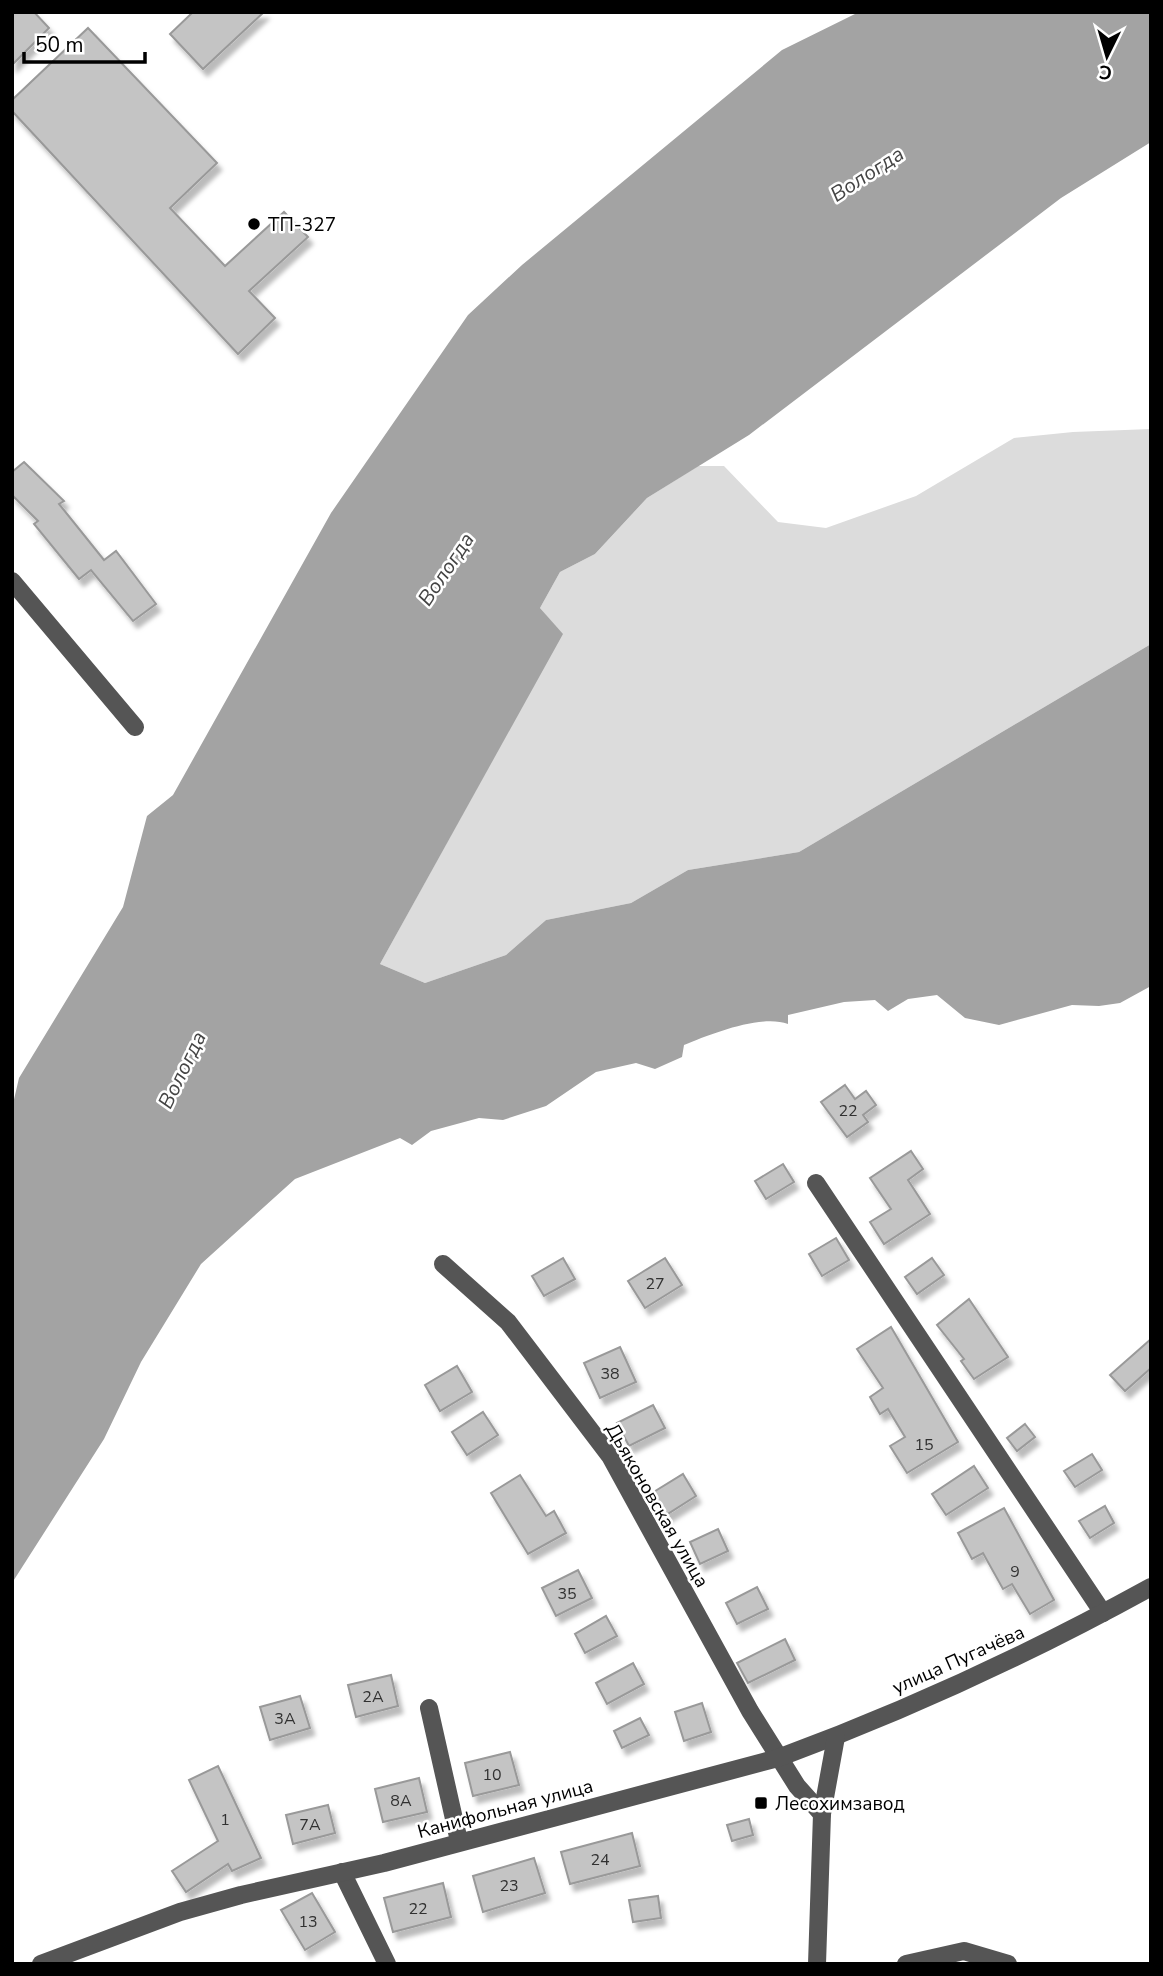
<svg xmlns="http://www.w3.org/2000/svg" width="1163" height="1976" font-family="'Nunito Sans',sans-serif">
<style>
.green{fill:#dcdcdc}
.water{fill:#a3a3a3}
.building{fill:#c4c4c4;stroke:#999;stroke-width:2;filter:url(#shadow)}
.lines{fill:none;stroke-linecap:round;stroke-linejoin:round}
.minor{stroke:#555;stroke-width:18}
.poi-dot{fill:#000;stroke:#fff;stroke-width:2.5}
.labels{text-anchor:middle;stroke-width:5;stroke-linejoin:round;paint-order:stroke}
.number-label{font-size:16px;fill:#313131}
.poi-label{font-size:19px;fill:#000;stroke:#fff;text-anchor:start}
.street-label{font-size:19px;fill:#000;stroke:#fff}
.water-label{font-size:21px;font-style:italic;fill:#444;stroke:#fff}
</style>
<defs>
<filter id="shadow"><feDropShadow dx="4.5" dy="7" stdDeviation="2" flood-color="#0004"/></filter>
</defs>
<rect width="100%" height="100%" fill="#fff"/>
<path class="green" d="M1151,429V644L799,852L688,870L631,903L546,920L506,955L425,983L380,964L562,634L540,608L560,572L595,554L647,498L698,466H724L778,522L826,528L916,496L1014,438L1073,432Z"/>
<path class="water" d="M859,12H1151V142L1061,198L749,435L647,498L595,554L560,572L540,608L563,634L380,964L425,983L506,955L546,920L631,903L688,870L799,852L1151,644V986L1120,1003L1099,1006L1072,1005L999,1025L965,1018L937,995L908,999L888,1011L875,1000L844,1002L788,1015V1024C761,1014 711,1034 684,1045L682,1057L655,1069L636,1063L596,1072L546,1106L503,1120L479,1118L431,1131L412,1145L400,1138L295,1179L201,1264L141,1362L104,1439L12,1583V1108L19,1078L123,907L147,816L173,795L331,513L468,315L522,265L782,50Z"/>
<g class="building">
<path d="M12,12H34L49,28L12,65Z"/>
<path d="M193,12H264L203,69L170,34Z"/>
<path d="M88,28L217,163L170,208L225,266L284,212L308,237L249,291L275,318L238,354L12,111V100Z"/>
<path d="M24,462L64,501L59,504L104,560L116,551L156,604L133,621L91,570L79,579L34,524L38,521L12,495V472Z"/>
<path d="M845,1085L855,1099L866,1091L876,1105L863,1115L868,1122L847,1137L821,1102Z"/>
<path d="M911,1151L923,1169L908,1180L930,1214L884,1244L870,1222L891,1209L870,1178Z"/>
<path d="M783,1164L794,1182L766,1199L755,1181Z"/>
<path d="M836,1238L849,1260L822,1276L809,1254Z"/>
<path d="M563,1258L575,1279L544,1296L532,1276Z"/>
<path d="M665,1258L682,1285L645,1308L628,1281Z"/>
<path d="M932,1258L944,1275L917,1294L905,1277Z"/>
<path d="M969,1299L1008,1357L974,1379L961,1361L964,1359L937,1325Z"/>
<path d="M891,1327L958,1442L907,1473L890,1446L905,1437L888,1409L880,1414L870,1397L883,1388L857,1349Z"/>
<path d="M1151,1339V1368L1125,1391L1110,1375Z"/>
<path d="M620,1347L636,1382L600,1398L584,1363Z"/>
<path d="M457,1366L472,1392L440,1411L425,1385Z"/>
<path d="M653,1405L665,1428L629,1446L617,1423Z"/>
<path d="M483,1412L498,1435L467,1455L452,1432Z"/>
<path d="M1025,1424L1035,1437L1017,1451L1007,1438Z"/>
<path d="M1092,1454L1102,1470L1075,1487L1064,1471Z"/>
<path d="M974,1466L988,1488L946,1515L932,1494Z"/>
<path d="M683,1474L696,1496L666,1515L652,1493Z"/>
<path d="M520,1475L546,1516L554,1511L566,1533L528,1554L491,1493Z"/>
<path d="M1105,1506L1114,1523L1090,1538L1079,1521Z"/>
<path d="M1004,1508L1054,1600L1030,1614L1012,1584L1003,1589L983,1553L972,1559L958,1533Z"/>
<path d="M718,1529L728,1551L700,1564L690,1542Z"/>
<path d="M578,1570L592,1598L556,1616L542,1588Z"/>
<path d="M757,1587L768,1609L737,1624L726,1603Z"/>
<path d="M606,1616L617,1636L585,1653L575,1634Z"/>
<path d="M785,1639L795,1660L748,1683L737,1663Z"/>
<path d="M633,1663L644,1684L607,1704L596,1683Z"/>
<path d="M391,1675L398,1706L356,1717L348,1685Z"/>
<path d="M300,1696L310,1728L270,1740L260,1707Z"/>
<path d="M702,1703L711,1732L684,1741L675,1712Z"/>
<path d="M640,1718L649,1735L622,1748L614,1731Z"/>
<path d="M510,1752L519,1785L473,1796L465,1763Z"/>
<path d="M218,1766L261,1858L232,1871L228,1864L186,1892L172,1871L218,1841L189,1780Z"/>
<path d="M419,1778L427,1812L383,1822L375,1789Z"/>
<path d="M328,1805L335,1833L293,1844L286,1815Z"/>
<path d="M749,1819L753,1835L732,1841L727,1825Z"/>
<path d="M632,1833L640,1866L570,1884L561,1852Z"/>
<path d="M534,1858L545,1893L483,1912L473,1876Z"/>
<path d="M443,1883L451,1917L393,1932L384,1898Z"/>
<path d="M312,1893L335,1932L305,1950L281,1910Z"/>
<path d="M658,1896L661,1918L633,1922L629,1900Z"/>
</g>
<g class="lines">
<g class="minor">
<path d="M12,581L135,727"/>
<path d="M816,1183L1103,1613"/>
<path d="M443,1264L508,1322L610,1456L750,1711L797,1786L822,1814"/>
<path d="M429,1708L459,1841"/>
<path d="M342,1872L387,1964"/>
<path d="M41,1964L180,1912L241,1895L384,1863L778,1758C906,1711 1031,1653 1151,1587"/>
<path d="M817,1964L822,1814L836,1737"/>
<path d="M906,1964L964,1951L1008,1964"/>
</g>
</g>
<g class="poi-dot">
<circle cx="254" cy="224" r="7"/>
<rect x="754" y="1796" width="14" height="14" rx="3.5"/>
</g>
<g class="labels">
<g class="number-label">
<text x="848" y="1116">22</text>
<text x="655" y="1289">27</text>
<text x="610" y="1379">38</text>
<text x="924" y="1450">15</text>
<text x="1015" y="1577">9</text>
<text x="567" y="1599">35</text>
<text x="373" y="1702">2А</text>
<text x="285" y="1724">3А</text>
<text x="492" y="1780">10</text>
<text x="401" y="1806">8А</text>
<text x="225" y="1825">1</text>
<text x="310" y="1830">7А</text>
<text x="600" y="1865">24</text>
<text x="509" y="1891">23</text>
<text x="418" y="1914">22</text>
<text x="308" y="1927">13</text>
</g>
<g class="poi-label">
<text x="268" y="231">ТП-327</text>
<text x="775" y="1810">Лесохимзавод</text>
</g>
<g class="street-label">
<text transform="translate(658 1505) rotate(60)" y="7">Дьяконовская улица</text>
<text transform="translate(958 1659) rotate(-24)" y="7">улица Пугачёва</text>
<text transform="translate(505 1808) rotate(-15)" y="7">Канифольная улица</text>
</g>
<g class="water-label">
<text transform="translate(867 174) rotate(-33)" y="7">Вологда</text>
<text transform="translate(446 569) rotate(-56)" y="7">Вологда</text>
<text transform="translate(182 1070) rotate(-64)" y="7">Вологда</text>
</g>
</g>
<rect width="1163" height="1976" fill="none" stroke="#000000" stroke-width="28"/>
<g transform="translate(1107 56) rotate(185)" stroke="#ffffff" stroke-width="5" paint-order="stroke">
<path d="M0-5L12 26L0 18L-12 26Z" fill="#000000"/>
<text y="-10" font-size="19" font-weight="bold" text-anchor="middle" fill="#000000">С</text>
</g>
<path d="M24 52v10h121v-10" fill="none" stroke="#000000" stroke-width="3.5"/>
<text x="35" y="52" font-size="21" fill="#000000" stroke="#ffffff" stroke-width="5" paint-order="stroke">50 m</text>
</svg>
